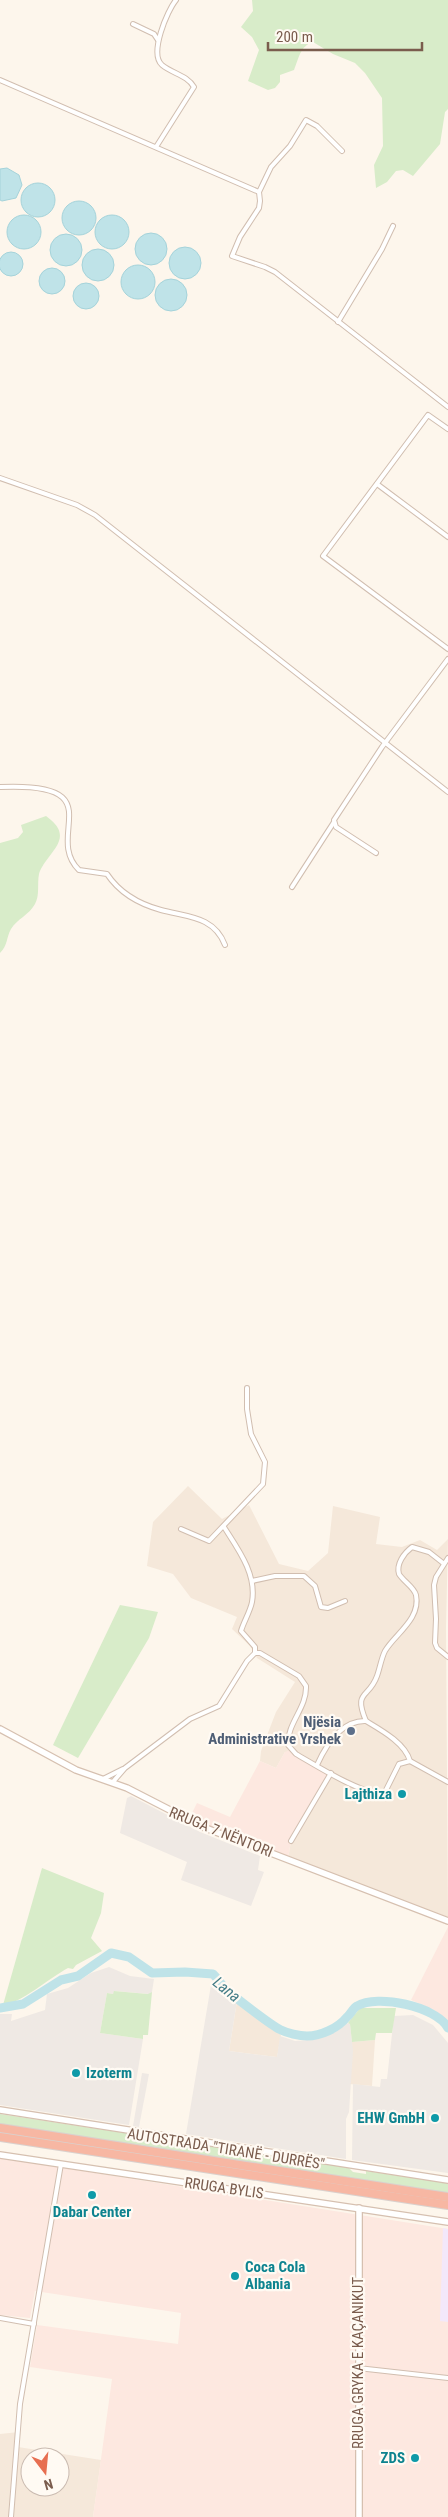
<svg xmlns="http://www.w3.org/2000/svg" width="448" height="2517" font-family="'Roboto Condensed',sans-serif">
<style>
.residential{fill:#f5e8da;fill-rule:evenodd}
.commercial{fill:#fde8e0}
.industrial{fill:#efe9e4}
.education{fill:#f3e8fa}
.green{fill:#d8ecc9}
.water{fill:#bfe3e8;stroke:#a5d3da}
.lines{fill:none;stroke-linecap:round;stroke-linejoin:round}
.river{stroke:#bfe3e8;stroke-width:9}
.street-casing{stroke:#d1beb0;stroke-width:6}
.secondary-casing{stroke:#d6c0b0;stroke-width:8}
.highway-casing{stroke:#dad1cd;stroke-width:10}
.street{stroke:#fff;stroke-width:4}
.secondary{stroke:#fff;stroke-width:5.5}
.highway{stroke:#f7b7a3;stroke-width:8}
.service-dot{fill:#5c6f8a;stroke:#fffaf3;stroke-width:2}
.culture-dot{fill:#0f9aa8;stroke:#fffaf3;stroke-width:2}
.labels{text-anchor:middle;stroke-width:4.5;stroke-linejoin:round;paint-order:stroke}
.service-label{font-size:15px;font-weight:bold;fill:#4e5e75;stroke:#fffaf3;text-anchor:end}
.culture-label{font-size:15px;font-weight:bold;fill:#0d838f;stroke:#fffaf3;text-anchor:end}
.street-label{font-size:15px;fill:#7a5c4d;stroke:#fffaf3}
.water-label{font-size:16px;font-style:italic;fill:#437c86;stroke:#fffaf3}
</style>
<rect width="100%" height="100%" fill="#fdf6ec"/>
<g class="residential">
<path d="M188,1486L222,1519L249,1505L279,1564L308,1571L328,1553L333,1506L380,1517L376,1544L402,1547L420,1540L437,1550L448,1539L446,1627L448,1917L288,1859L291,1841L285,1752L276,1768L260,1761L261,1751L276,1712L295,1682L257,1658L250,1646L232,1629L237,1617L191,1598L173,1574L147,1566L153,1522Z"/>
<path d="M237,2001L281,2035L277,2057L229,2051Z"/>
<path d="M375,2040L372,2086L349,2084L352,2042Z"/>
<path d="M19,2432L18,2447L101,2460L93,2517H0V2434ZM30,2457H60V2487H30Z"/>
</g>
<g class="commercial">
<path d="M290,1750L331,1773L291,1840L288,1859L188,1821L197,1803L230,1817L260,1761L276,1768L285,1752Z"/>
<path d="M448,1927V2021L434,2010L411,2000Z"/>
<path d="M0,2158L448,2229V2517H93L112,2379L30,2367L37,2325L178,2344L181,2313L35,2291L30,2318L0,2315Z"/>
</g>
<g class="industrial">
<path d="M131,1796L200,1832L260,1856L258,1870L264,1872L251,1906L181,1880L187,1862L120,1833L127,1798Z"/>
<path d="M109,1967L130,1976L154,1979L152,1992L149,1994L115,1991L113,1994L107,1993L100,2033L143,2039L129,2125L0,2105V2014H12L11,2021L45,2010L47,1994L68,1988L91,1973Z"/>
<path d="M211,1985L237,2001L229,2051L277,2057L280,2036L295,2041L308,2040L331,2034L348,2023L350,2024L353,2051L349,2112L346,2119V2159L186,2134Z"/>
<path d="M413,2015L433,2025L448,2043V2173L352,2160L353,2084L380,2087L381,2079H387L394,2016Z"/>
<path d="M142,2073L149,2074L139,2127L133,2126Z"/>
</g>
<path class="education" d="M443,2228L448,2229V2322L440,2321Z"/>
<g class="green">
<path d="M252,0H448V109L445,112L440,144L413,176L403,170L396,171L387,182L376,188L374,165L383,146L382,98L365,73L355,63L333,54L313,42C300,46 299,58 294,70L280,75V82L275,88L268,90L248,81L259,50L252,37L241,27L253,11Z"/>
<path d="M46,816C78,839 46,852 39,874C37,884 40,895 35,904C29,915 17,919 11,929C6,938 8,945 0,953V843L18,838L23,832L21,825Z"/>
<path d="M120,1605L158,1612L149,1638L78,1758L53,1745Z"/>
<path d="M42,1868L104,1893L101,1913L91,1938L102,1951L76,1965L73,1969L68,1968C49,1978 22,2003 3,2005Z"/>
<path d="M114,1991L148,1994L152,1992L148,2035H143V2039L100,2033L107,1993L113,1994Z"/>
<path d="M360,2008H396L392,2033H376L375,2040L352,2042L350,2024L348,2023Z"/>
<path d="M0,2114L348,2167L353,2172L366,2174V2171L448,2183V2194L0,2125Z"/>
</g>
<g class="water">
<path d="M7,168L19,175L22,185L16,198L2,201L0,200V169Z"/>
<circle cx="38" cy="200" r="17"/>
<circle cx="79" cy="218" r="17"/>
<circle cx="112" cy="232" r="17"/>
<circle cx="24" cy="232" r="17"/>
<circle cx="151" cy="249" r="16"/>
<circle cx="66" cy="250" r="16"/>
<circle cx="185" cy="263" r="16"/>
<circle cx="98" cy="265" r="16"/>
<circle cx="11" cy="264" r="12"/>
<circle cx="138" cy="282" r="17"/>
<circle cx="52" cy="281" r="13"/>
<circle cx="171" cy="295" r="16"/>
<circle cx="86" cy="296" r="13"/>
</g>
<g class="lines">
<path class="river" d="M0,2008L23,2004L61,1980L78,1976L111,1953L129,1957L152,1973L185,1972L213,1974C218,1979 221,1984 226,1989C233,1996 272,2026 281,2030C287,2033 299,2036 307,2036C321,2036 338,2028 347,2017C351,2014 353,2008 357,2006C377,1994 436,2006 448,2028"/>
<defs>
<g id="street">
<path d="M133,24L154,34L158,40"/>
<path d="M0,80L259,192"/>
<path d="M156,147L194,87C187,75 173,74 162,65C149,54 167,11 176,0"/>
<path d="M342,151L317,126L306,120L290,146L271,167L259,192L260,201L259,208L240,237L232,256L265,267L275,272L448,407"/>
<path d="M338,322L382,249L393,226"/>
<path d="M448,429L428,415L323,556L448,649"/>
<path d="M0,478L77,505L95,515L448,792"/>
<path d="M377,484L448,537"/>
<path d="M0,787C115,782 43,835 79,870L107,874C119,892 139,904 161,910C187,917 214,916 225,945"/>
<path d="M376,853L336,827L334,820L382,747L448,659"/>
<path d="M292,887L334,822"/>
<path d="M224,1527C238,1549 257,1574 252,1602C250,1612 244,1621 241,1631L255,1647V1653"/>
<path d="M181,1529L209,1541L263,1484L265,1462L251,1434L247,1409V1388"/>
<path d="M448,1558L436,1577L434,1585L436,1619L435,1643L437,1648L448,1657"/>
<path d="M252,1581L275,1576H304L315,1586L321,1607L328,1608L345,1601"/>
<path d="M255,1653H260L299,1676L306,1686C307,1708 287,1723 288,1745L296,1754C312,1763 370,1800 385,1792L399,1764L410,1761"/>
<path d="M366,1721C353,1690 369,1699 377,1676C380,1668 381,1659 385,1651C395,1634 421,1619 416,1595C414,1587 403,1581 399,1574C396,1564 404,1553 412,1547L429,1552L443,1563"/>
<path d="M317,1765C326,1745 342,1720 366,1721C381,1730 405,1743 410,1761L448,1782"/>
<path d="M103,1779L123,1769"/>
<path d="M112,1783L125,1768L190,1719L219,1706L247,1661L255,1653"/>
<path d="M291,1841L331,1773"/>
<path d="M0,2318L34,2324"/>
<path d="M358,2368L448,2378"/>
<path d="M11,2517L20,2404L61,2164"/>
</g>
<g id="secondary">
<path d="M0,1729L76,1770L127,1788L203,1827L448,1921"/>
<path d="M0,2110L448,2180"/>
<path d="M0,2155L448,2222"/>
<path d="M359,2208V2517"/>
</g>
<g id="highway">
<path d="M0,2128L448,2197"/>
<path d="M0,2137L448,2205"/>
</g>
</defs>
<use href="#street" class="street-casing"/>
<use href="#secondary" class="secondary-casing"/>
<use href="#highway" class="highway-casing"/>
<use href="#street" class="street"/>
<use href="#secondary" class="secondary"/>
<use href="#highway" class="highway"/>
</g>
<circle class="service-dot" cx="351" cy="1731" r="5"/>
<g class="culture-dot">
<circle cx="402" cy="1794" r="5"/>
<circle cx="76" cy="2073" r="5"/>
<circle cx="435" cy="2118" r="5"/>
<circle cx="92" cy="2195" r="5"/>
<circle cx="235" cy="2276" r="5"/>
<circle cx="415" cy="2458" r="5"/>
</g>
<g class="labels">
<g class="service-label">
<text x="341" y="1727">Njësia<tspan x="341" dy="17">Administrative Yrshek</tspan></text>
</g>
<g class="culture-label">
<text x="392" y="1799">Lajthiza</text>
<text x="86" y="2078" text-anchor="start">Izoterm</text>
<text x="425" y="2123">EHW GmbH</text>
<text x="92" y="2217" text-anchor="middle">Dabar Center</text>
<text x="245" y="2272" text-anchor="start">Coca Cola<tspan x="245" dy="17">Albania</tspan></text>
<text x="405" y="2463">ZDS</text>
</g>
<g class="street-label">
<text transform="translate(221 1832) rotate(22)" y="5">RRUGA 7 NËNTORI</text>
<text transform="translate(226 2149) rotate(9)" y="5">AUTOSTRADA "TIRANË - DURRËS"</text>
<text transform="translate(224 2188) rotate(8)" y="5">RRUGA BYLIS</text>
<text transform="translate(358 2363) rotate(-90)" y="5">RRUGA GRYKA E KAÇANIKUT</text>
</g>
<g class="water-label">
<text transform="translate(227 1989) rotate(39)" y="6">Lana</text>
</g>
</g>
<g transform="translate(45 2472) rotate(164)"><circle r="24" fill="#fffaf3" stroke="#cabbb1"/>
<path d="M0-4L9 19L0 12L-9 19Z" fill="#e76f51"/>
<text y="-8" font-size="14" font-weight="bold" text-anchor="middle" fill="#7a5c4d">N</text>
</g>
<path d="M268 42v8h154v-8" fill="none" stroke="#7a5c4d" stroke-width="2.5"/>
<text x="276" y="42" font-size="15" fill="#7a5c4d" stroke="#fffaf3" stroke-width="4" paint-order="stroke">200 m</text>
</svg>
